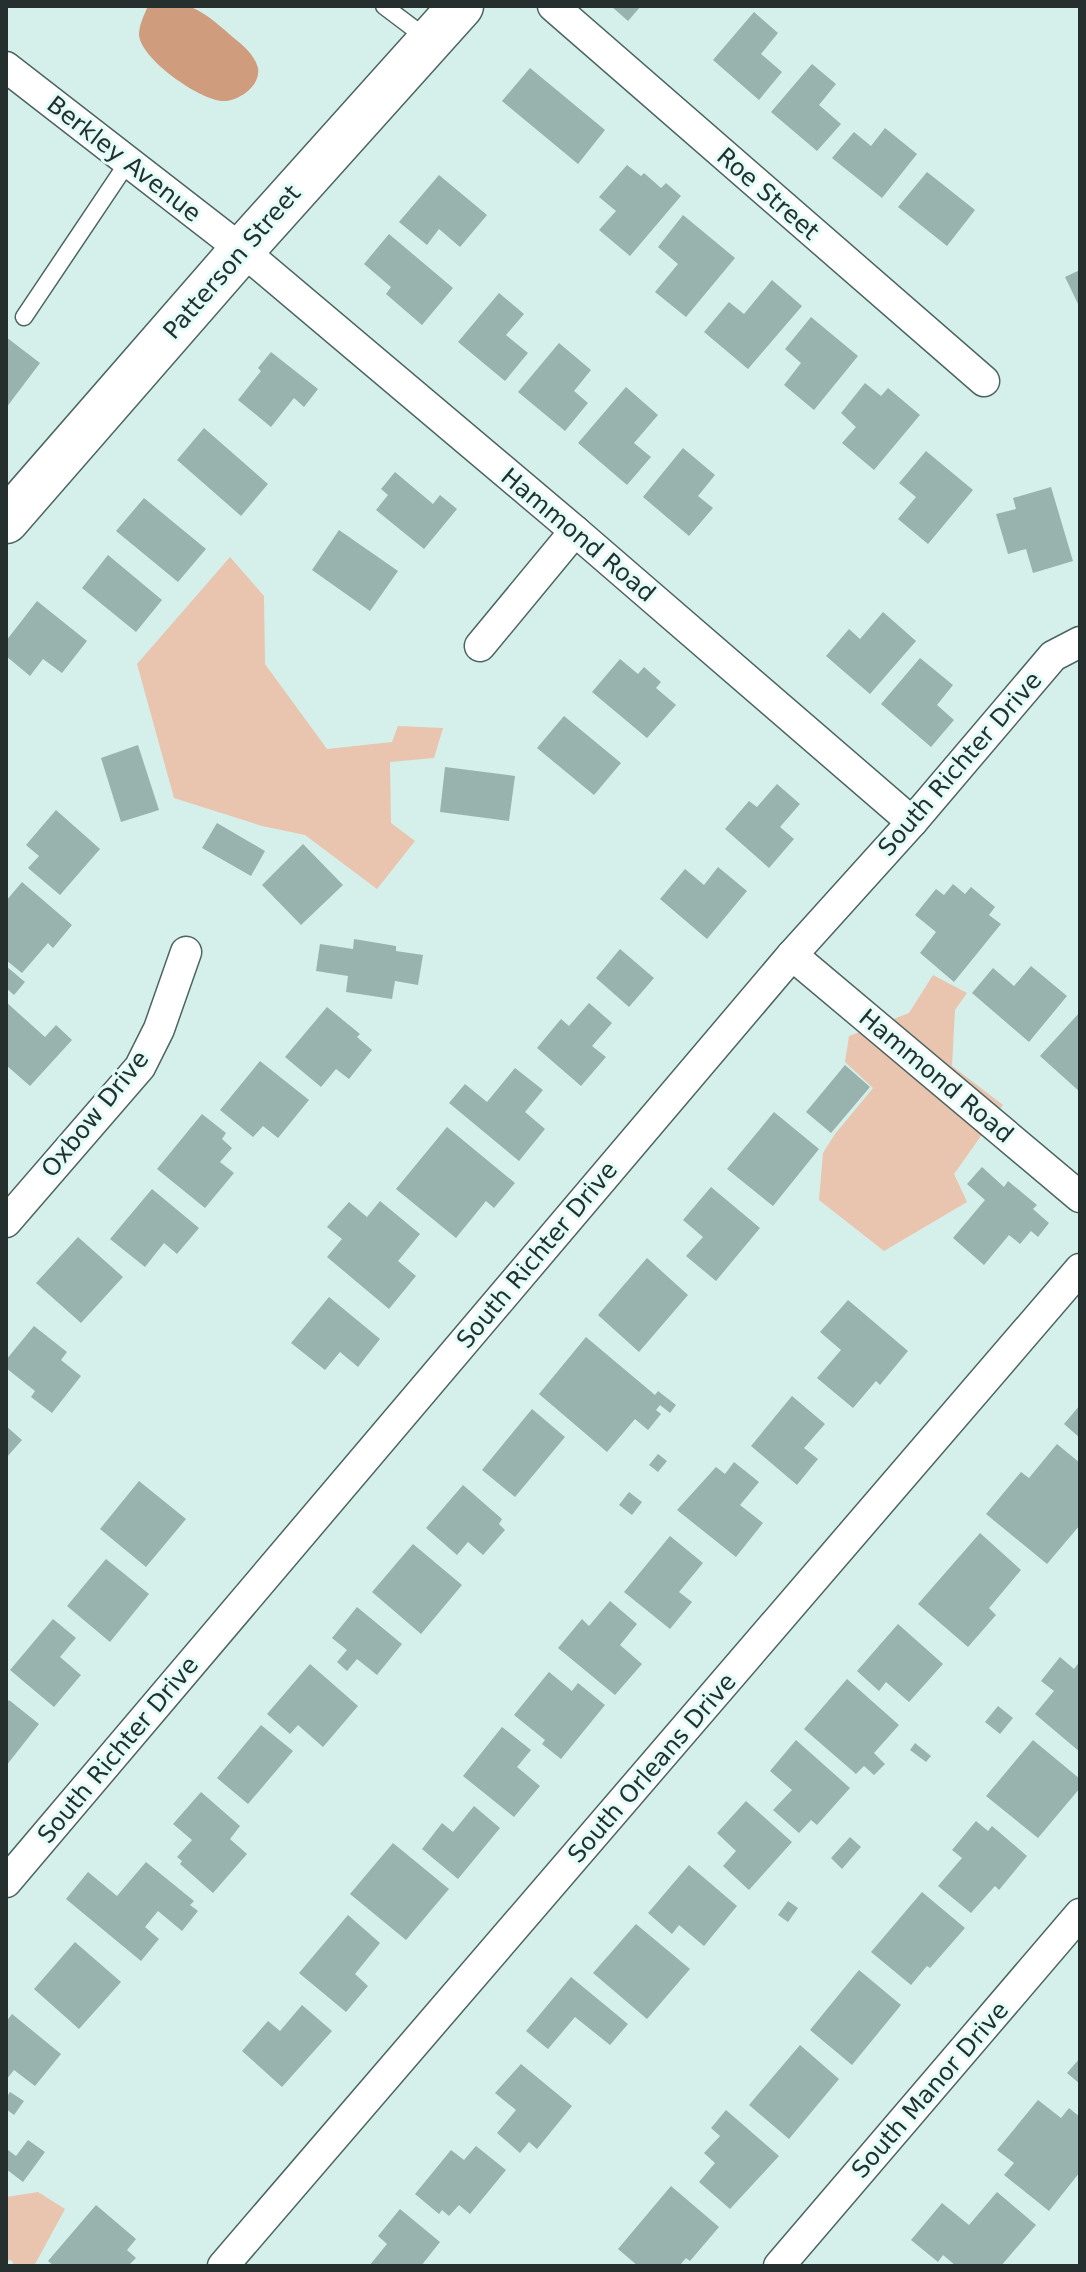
<svg xmlns="http://www.w3.org/2000/svg" width="1086" height="2272" font-family="'DejaVu Sans',sans-serif">
<style>
.green{fill:#e9c4af}
.water{fill:#d09c7e}
.building{fill:#98b2ae}
.lines{fill:none;stroke-linecap:round;stroke-linejoin:round}
.lane-casing{stroke:#4d6561;stroke-width:19}
.street-casing{stroke:#4d6561;stroke-width:33}
.secondary-casing{stroke:#4d6561;stroke-width:47}
.lane{stroke:#fff;stroke-width:16}
.street{stroke:#fff;stroke-width:30}
.secondary{stroke:#fff;stroke-width:44}
.labels{text-anchor:middle;stroke-width:6;stroke-linejoin:round;paint-order:stroke}
.street-label{font-size:24px;fill:#25302e;stroke:#e2fdf8}
</style>
<rect width="100%" height="100%" fill="#d5f0eb"/>
<g class="green">
<path d="M230,557L264,596L265,664L327,749L392,742L398,726L443,728L434,758L390,762L391,823L415,841L377,889L305,835L262,826L174,798L137,664Z"/>
<path d="M933,975L967,993L955,1010L952,1066L1003,1105L954,1174L967,1202L884,1251L819,1200L823,1153L835,1134L873,1088L845,1062L849,1036L909,1013Z"/>
<path d="M38,2192L65,2209L34,2266H15L11,2260L6,2261V2197Z"/>
</g>
<path class="water" d="M148,6C161,6 180,3 191,7C208,14 222,28 235,39C244,46 255,56 258,68C261,86 238,102 222,101C198,99 141,59 139,35C139,25 144,15 148,6Z"/>
<g class="building">
<path d="M611,6H641L628,21Z"/>
<path d="M754,12L778,33L761,54L782,72L759,100L713,60Z"/>
<path d="M812,64L836,84L819,105L841,124L817,151L771,112Z"/>
<path d="M530,68L605,130L578,164L502,101Z"/>
<path d="M885,128L917,154L882,198L832,158L854,132L871,146Z"/>
<path d="M627,165L641,176L644,173L661,188L666,183L681,196L630,256L599,230L616,211L599,197Z"/>
<path d="M927,172L975,210L947,246L898,207Z"/>
<path d="M439,175L487,215L460,247L439,229L427,245L399,222Z"/>
<path d="M683,215L735,258L686,317L655,292L678,264L658,247Z"/>
<path d="M389,234L453,288L422,325L386,294L391,287L364,264Z"/>
<path d="M1080,270V308L1065,277Z"/>
<path d="M772,280L802,306L748,369L704,332L729,302L744,314Z"/>
<path d="M499,293L524,314L506,335L528,353L505,381L458,342Z"/>
<path d="M811,317L858,356L814,410L784,385L801,363L785,349Z"/>
<path d="M6,337L40,363L6,408Z"/>
<path d="M559,343L591,370L574,391L588,403L565,431L518,392Z"/>
<path d="M271,352L318,389L304,407L294,398L271,427L238,400L261,371L258,368Z"/>
<path d="M865,383L881,396L888,388L920,415L874,470L842,443L856,427L841,413Z"/>
<path d="M626,387L658,415L634,443L651,457L627,485L578,443Z"/>
<path d="M204,428L268,484L241,516L177,460Z"/>
<path d="M683,448L715,475L698,496L713,508L689,536L643,497Z"/>
<path d="M926,451L973,490L928,544L898,519L916,497L899,483Z"/>
<path d="M395,472L433,504L440,495L457,509L424,549L376,510L388,495L381,489Z"/>
<path d="M1051,487L1073,561L1033,573L1026,549L1008,554L996,514L1016,509L1013,498Z"/>
<path d="M144,498L206,549L178,582L116,531Z"/>
<path d="M339,530L398,571L370,611L312,570Z"/>
<path d="M108,555L162,600L136,632L82,588Z"/>
<path d="M37,601L87,641L62,673L43,659L30,676L6,656V641Z"/>
<path d="M883,612L916,641L870,694L826,656L849,629L860,639Z"/>
<path d="M920,658L953,685L937,705L954,720L931,747L881,704Z"/>
<path d="M620,659L638,674L644,667L661,682L656,688L676,705L647,738L592,692Z"/>
<path d="M564,716L621,763L594,795L537,748Z"/>
<path d="M138,745L159,810L121,822L101,758Z"/>
<path d="M445,767L515,776L509,821L440,812Z"/>
<path d="M777,784L800,804L780,827L794,839L769,868L725,829L749,801L757,807Z"/>
<path d="M56,810L100,849L60,895L28,868L39,856L26,845Z"/>
<path d="M217,823L265,851L251,876L202,848Z"/>
<path d="M303,844L343,885L301,925L262,885Z"/>
<path d="M718,867L747,891L707,939L660,899L685,869L704,885Z"/>
<path d="M22,882L72,925L53,948L48,943L22,973L6,960V901Z"/>
<path d="M953,884L965,894L971,887L995,907L989,915L1001,924L954,982L920,953L936,932L915,915L936,889L944,895Z"/>
<path d="M354,939L396,946V951L423,955L418,985L395,981L392,999L346,992L348,976L316,971L320,944L353,949Z"/>
<path d="M620,949L654,978L629,1007L596,978Z"/>
<path d="M6,966L25,982L14,995L6,988Z"/>
<path d="M1031,966L1067,996L1029,1042L972,993L993,968L1014,986Z"/>
<path d="M6,1002L45,1037L56,1025L72,1040L30,1086L6,1065Z"/>
<path d="M589,1003L612,1023L592,1046L606,1057L581,1086L537,1048L561,1019L569,1026Z"/>
<path d="M327,1007L360,1034L357,1037L372,1050L349,1079L336,1069L321,1087L285,1057Z"/>
<path d="M1080,1012V1092L1040,1056Z"/>
<path d="M260,1061L309,1100L278,1138L263,1126L253,1137L220,1110Z"/>
<path d="M845,1065L870,1087L831,1133L806,1112Z"/>
<path d="M515,1068L543,1090L525,1112L545,1129L519,1161L449,1103L465,1084L487,1102Z"/>
<path d="M774,1112L819,1149L773,1206L727,1169Z"/>
<path d="M202,1114L226,1133L222,1139L232,1148L220,1162L234,1173L205,1208L157,1169Z"/>
<path d="M447,1127L515,1183L494,1208L486,1201L456,1238L396,1189Z"/>
<path d="M982,1167L1004,1187L1008,1181L1037,1205L1033,1209L1049,1223L1038,1237L1031,1231L1020,1244L1009,1235L984,1265L953,1238L985,1200L967,1184Z"/>
<path d="M711,1187L760,1228L716,1281L686,1256L703,1237L683,1220Z"/>
<path d="M152,1189L199,1228L177,1254L164,1243L145,1267L110,1239Z"/>
<path d="M380,1201L420,1234L398,1261L416,1276L389,1309L327,1257L342,1239L327,1227L349,1202L367,1217Z"/>
<path d="M78,1237L123,1277L81,1323L36,1283Z"/>
<path d="M647,1258L688,1295L639,1352L598,1315Z"/>
<path d="M329,1297L380,1339L358,1367L340,1352L325,1370L291,1343Z"/>
<path d="M848,1300L908,1351L880,1385L876,1381L853,1408L817,1378L841,1350L820,1332Z"/>
<path d="M34,1326L67,1352L61,1360L81,1376L52,1413L31,1397L35,1391L6,1368V1360Z"/>
<path d="M586,1337L655,1395L658,1391L676,1405L670,1413L660,1405L656,1410L661,1414L648,1430L635,1419L607,1452L539,1394Z"/>
<path d="M792,1396L825,1424L804,1448L818,1459L797,1485L751,1446Z"/>
<path d="M1080,1405V1438L1064,1424Z"/>
<path d="M532,1409L565,1437L515,1497L482,1470Z"/>
<path d="M6,1426L22,1440L6,1458Z"/>
<path d="M1057,1444L1080,1463V1525L1047,1564L986,1514L1021,1472L1029,1478Z"/>
<path d="M658,1454L667,1461L658,1472L649,1465Z"/>
<path d="M734,1462L759,1482L740,1505L763,1523L736,1557L677,1510L716,1467L725,1474Z"/>
<path d="M139,1481L186,1519L146,1567L100,1529Z"/>
<path d="M463,1485L502,1519L499,1524L505,1530L483,1555L468,1542L457,1555L426,1528Z"/>
<path d="M629,1492L642,1502L632,1515L619,1505Z"/>
<path d="M980,1533L1021,1570L989,1608L996,1615L968,1647L918,1604Z"/>
<path d="M670,1536L703,1563L679,1592L692,1602L670,1629L624,1592Z"/>
<path d="M413,1544L462,1585L421,1634L372,1592Z"/>
<path d="M106,1559L149,1594L110,1642L67,1606Z"/>
<path d="M610,1601L637,1624L620,1645L642,1664L615,1695L558,1648L582,1619L589,1626Z"/>
<path d="M357,1607L402,1644L377,1675L357,1659L347,1671L337,1662L347,1650L332,1638Z"/>
<path d="M53,1619L76,1638L60,1657L81,1675L54,1707L10,1670Z"/>
<path d="M898,1624L943,1664L909,1702L886,1682L879,1691L857,1671Z"/>
<path d="M1060,1657L1074,1669L1080,1661V1752L1035,1714L1054,1691L1041,1681Z"/>
<path d="M310,1664L358,1706L323,1747L298,1725L290,1734L267,1714Z"/>
<path d="M549,1672L572,1691L578,1683L605,1705L561,1759L542,1744L545,1740L514,1715Z"/>
<path d="M847,1679L899,1725L874,1753L885,1764L874,1775L864,1766L856,1774L804,1729Z"/>
<path d="M9,1700L39,1724L6,1766V1704Z"/>
<path d="M998,1706L1013,1718L1000,1734L985,1722Z"/>
<path d="M261,1725L293,1751L248,1804L217,1778Z"/>
<path d="M502,1727L531,1750L517,1767L540,1786L514,1817L463,1776Z"/>
<path d="M796,1740L850,1788L817,1825L811,1820L799,1833L773,1810L792,1790L770,1771Z"/>
<path d="M1033,1740L1080,1779V1788L1038,1838L986,1796Z"/>
<path d="M915,1743L931,1756L926,1762L910,1750Z"/>
<path d="M201,1792L240,1826L230,1839L247,1854L213,1893L180,1864L182,1861L177,1857L192,1840L173,1824Z"/>
<path d="M746,1801L792,1842L749,1890L723,1866L736,1851L717,1833Z"/>
<path d="M474,1806L500,1828L458,1879L422,1849L442,1823L453,1832Z"/>
<path d="M976,1821L988,1831L992,1826L1027,1856L999,1890L995,1886L971,1913L938,1886L962,1858L952,1850Z"/>
<path d="M850,1837L861,1847L842,1869L831,1858Z"/>
<path d="M393,1843L449,1889L406,1940L350,1894Z"/>
<path d="M146,1862L194,1901L190,1905L198,1911L182,1931L158,1911L145,1927L159,1939L141,1961L66,1899L88,1872L117,1896Z"/>
<path d="M689,1865L737,1906L704,1946L679,1925L672,1934L648,1913Z"/>
<path d="M922,1892L965,1928L930,1968L927,1966L911,1985L871,1952Z"/>
<path d="M788,1901L798,1908L788,1922L778,1915Z"/>
<path d="M348,1915L380,1943L355,1974L368,1986L346,2012L299,1973Z"/>
<path d="M636,1924L690,1969L647,2019L593,1973Z"/>
<path d="M75,1942L121,1982L79,2029L34,1989Z"/>
<path d="M859,1970L901,2005L852,2065L810,2030Z"/>
<path d="M571,1977L628,2024L610,2045L575,2017L548,2049L526,2031Z"/>
<path d="M302,2005L332,2031L282,2087L242,2051L268,2021L280,2031Z"/>
<path d="M12,2014L61,2054L35,2086L14,2070L6,2080V2022Z"/>
<path d="M800,2045L839,2079L789,2139L749,2105Z"/>
<path d="M1080,2058V2084L1067,2073Z"/>
<path d="M521,2064L572,2106L537,2149L529,2142L520,2153L497,2133L516,2110L495,2093Z"/>
<path d="M10,2092L24,2101L14,2115L6,2109V2098Z"/>
<path d="M1038,2100L1061,2118L1069,2108L1080,2117V2172L1049,2211L1004,2175L1014,2163L997,2150Z"/>
<path d="M726,2110L779,2156L730,2209L699,2182L715,2163L704,2153L720,2136L711,2128Z"/>
<path d="M28,2140L45,2152L23,2182L6,2169V2152L8,2150L16,2156Z"/>
<path d="M476,2146L506,2170L470,2214L459,2205L449,2216L442,2210L439,2214L415,2194L451,2150L464,2160Z"/>
<path d="M671,2186L719,2227L690,2261L686,2258L679,2266H638L618,2249Z"/>
<path d="M997,2192L1036,2225L1001,2266H956L943,2255L938,2262L911,2240L942,2203L969,2225Z"/>
<path d="M96,2205L136,2239L127,2250L136,2258L128,2266H54L48,2261Z"/>
<path d="M400,2209L440,2242L421,2266H369L387,2244L378,2236Z"/>
</g>
<g class="lines">
<defs>
<g id="lane">
<path d="M384,6L429,40"/>
<path d="M24,317L128,162"/>
</g>
<g id="street">
<path d="M553,6L984,381"/>
<path d="M6,67L242,250L575,531L912,822"/>
<path d="M480,646L575,531"/>
<path d="M792,955L1080,1197"/>
<path d="M6,1222L140,1067L159,1029L186,952"/>
<path d="M6,1882L792,955L912,822L1053,656L1080,642"/>
<path d="M223,2266L1080,1269"/>
<path d="M779,2266L1080,1914"/>
</g>
<path id="secondary" d="M6,521L242,250L461,6"/>
</defs>
<use href="#lane" class="lane-casing"/>
<use href="#street" class="street-casing"/>
<use href="#secondary" class="secondary-casing"/>
<use href="#lane" class="lane"/>
<use href="#street" class="street"/>
<use href="#secondary" class="secondary"/>
</g>
<g class="labels">
<g class="street-label">
<text transform="translate(124 159) rotate(38)" y="8">Berkley Avenue</text>
<text transform="translate(768 194) rotate(41)" y="8">Roe Street</text>
<text transform="translate(232 262) rotate(-49)" y="8">Patterson Street</text>
<text transform="translate(578 535) rotate(40)" y="8">Hammond Road</text>
<text transform="translate(960 764) rotate(-49)" y="8">South Richter Drive</text>
<text transform="translate(936 1076) rotate(40)" y="8">Hammond Road</text>
<text transform="translate(95 1114) rotate(-51)" y="8">Oxbow Drive</text>
<text transform="translate(537 1255) rotate(-50)" y="8">South Richter Drive</text>
<text transform="translate(118 1750) rotate(-50)" y="8">South Richter Drive</text>
<text transform="translate(652 1768) rotate(-49)" y="8">South Orleans Drive</text>
<text transform="translate(930 2090) rotate(-49)" y="8">South Manor Drive</text>
</g>
</g>
<rect width="1086" height="2272" fill="none" stroke="#25302e" stroke-width="16"/>
</svg>
